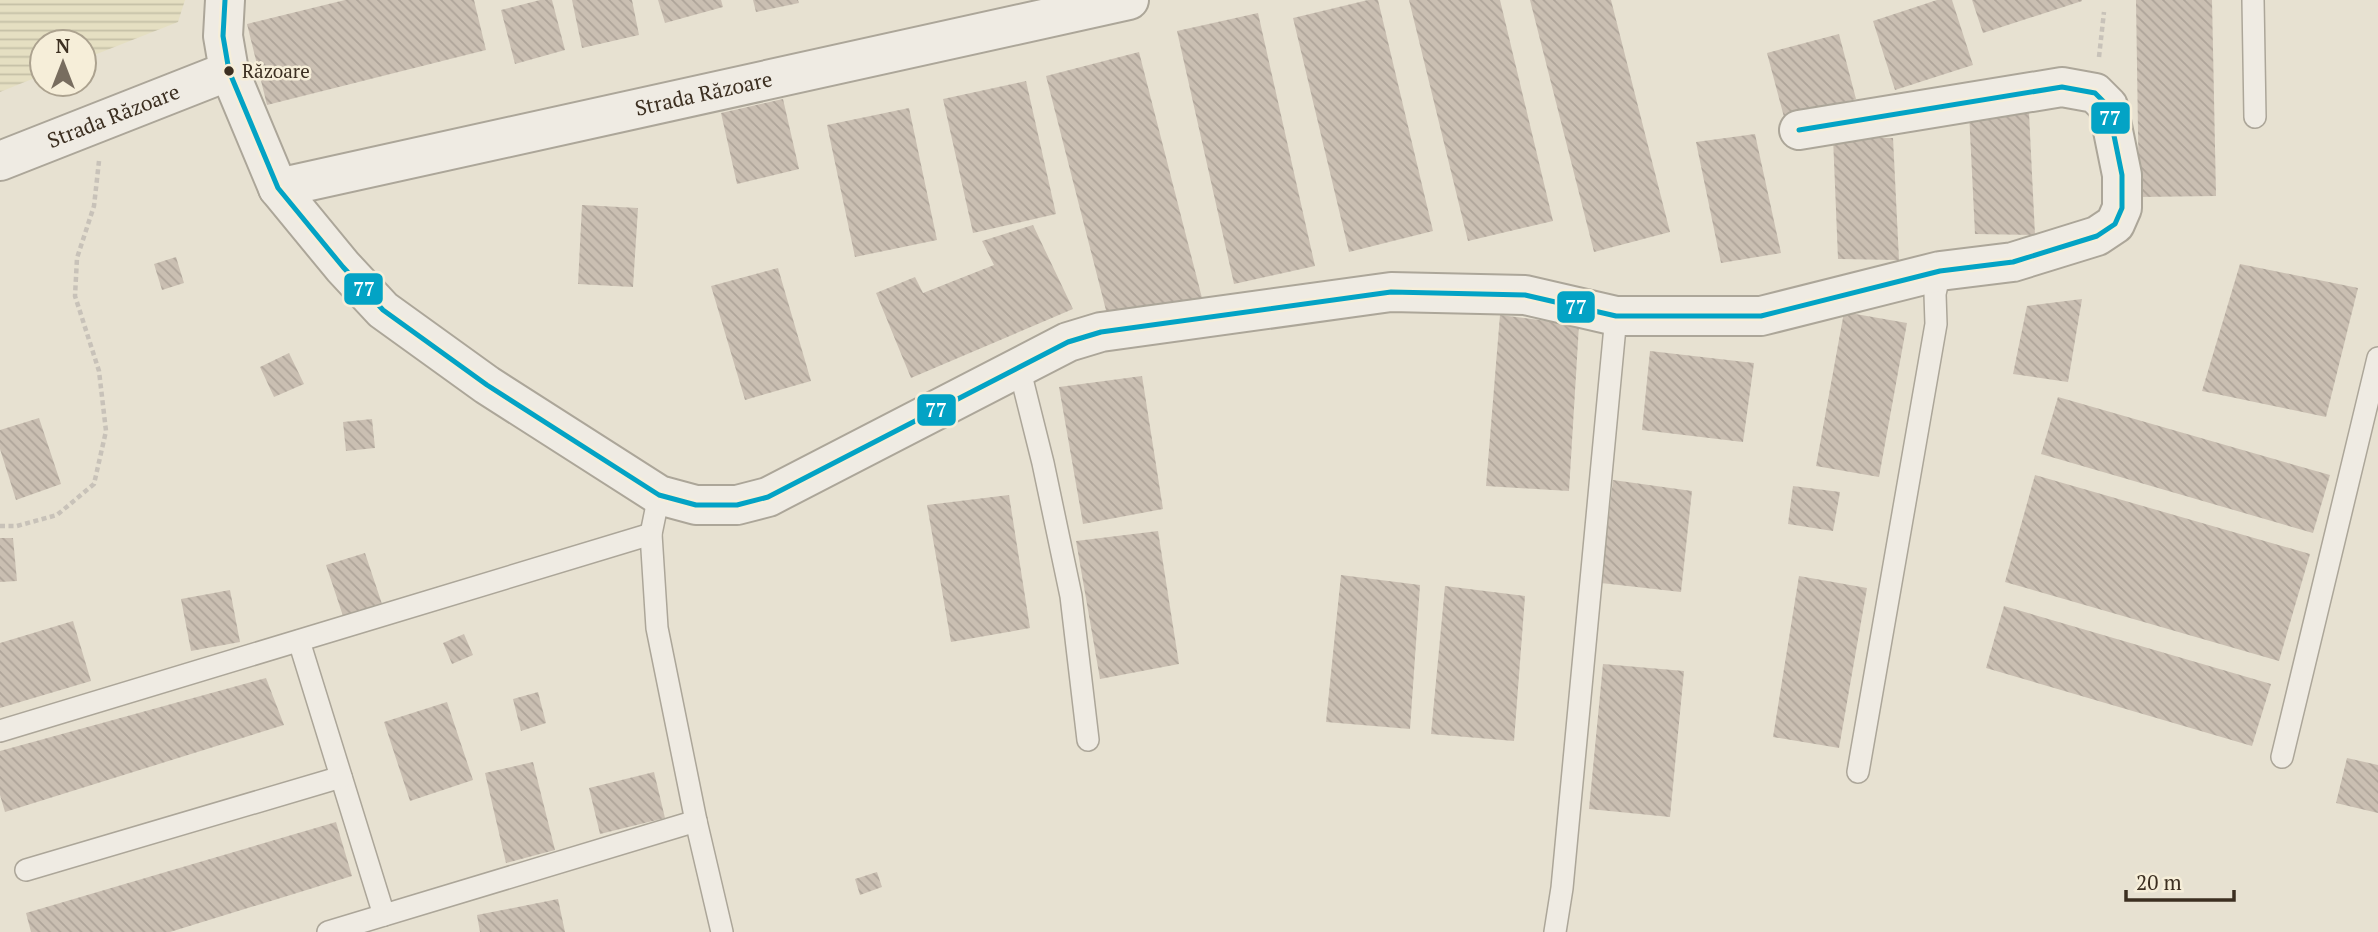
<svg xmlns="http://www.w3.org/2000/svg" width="2378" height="932" font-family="'PT Serif',serif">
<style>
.farmland{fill:url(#farmland-rules)}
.building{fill:url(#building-back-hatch)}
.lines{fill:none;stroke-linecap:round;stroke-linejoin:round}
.service-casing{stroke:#aca699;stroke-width:24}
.minor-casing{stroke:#aca699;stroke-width:42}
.tertiary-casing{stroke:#aca699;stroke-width:42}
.path{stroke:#c8c2b9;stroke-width:4.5;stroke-dasharray:5 3.5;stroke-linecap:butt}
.service{stroke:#efebe3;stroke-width:21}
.minor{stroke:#efebe3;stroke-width:38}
.tertiary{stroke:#efebe3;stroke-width:38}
.bus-1-casing{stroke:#f6eed9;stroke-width:10}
.bus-1{stroke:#03a3c5;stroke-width:5}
.bus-dot{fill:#3c2f21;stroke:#f6eed9;stroke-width:2.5}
.labels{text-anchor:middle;stroke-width:5;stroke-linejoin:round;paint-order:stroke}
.bus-label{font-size:19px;fill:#3c2f21;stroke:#f6eed9;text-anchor:start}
.street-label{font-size:21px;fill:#3c2f21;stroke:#f6eed9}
.line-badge{stroke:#f6eed9;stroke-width:2.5}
.badge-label{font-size:19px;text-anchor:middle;font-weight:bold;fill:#fff}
</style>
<defs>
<pattern id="farmland-rules" width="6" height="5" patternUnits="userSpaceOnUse" patternTransform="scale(1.75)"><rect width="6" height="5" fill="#e5dfc2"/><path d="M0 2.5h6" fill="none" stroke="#c5c0a6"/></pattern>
<pattern id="building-back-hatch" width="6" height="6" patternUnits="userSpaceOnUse" patternTransform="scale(1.75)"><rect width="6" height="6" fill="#cabfb2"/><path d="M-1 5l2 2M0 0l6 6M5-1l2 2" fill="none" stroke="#aea499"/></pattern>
</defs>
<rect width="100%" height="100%" fill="#e7e1d1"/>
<path class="farmland" d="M0,0H185L178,22L84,59V42H42V75L0,92Z"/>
<g class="building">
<path d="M345,0H474L486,50L267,105L247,24Z"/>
<path d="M540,0H552L565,50L515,64L501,10Z"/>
<path d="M572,0H632L639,35L582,48Z"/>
<path d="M658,0H721L723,7L665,23Z"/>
<path d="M753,0H798L799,3L756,12Z"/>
<path d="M1368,0H1378L1433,231L1349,252L1293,18Z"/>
<path d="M1409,0H1500L1553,221L1468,241Z"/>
<path d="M1530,0H1611L1670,232L1594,252Z"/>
<path d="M1937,0H1952L1973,65L1895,90L1873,21Z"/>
<path d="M1972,0H2082V1L1983,33Z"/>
<path d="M2136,0H2212L2216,196L2139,197Z"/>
<path d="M1258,13L1315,266L1234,284L1177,31Z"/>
<path d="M1839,34L1856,99L1784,117L1767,53Z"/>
<path d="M1139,52L1202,298L1109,322L1046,76Z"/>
<path d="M1026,81L1056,214L973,233L943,99Z"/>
<path d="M783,99L799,169L737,184L721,113Z"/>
<path d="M909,108L937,240L855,257L827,125Z"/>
<path d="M1969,112L2029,113L2035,235L1975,234Z"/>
<path d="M1755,134L1781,253L1721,263L1696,142Z"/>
<path d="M1833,137L1893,138L1899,260L1838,259Z"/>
<path d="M582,205L638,208L633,287L578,284Z"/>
<path d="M1033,225L1073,309L911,378L876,293L915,277L923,293L994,265L982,241Z"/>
<path d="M176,257L184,283L162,290L154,264Z"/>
<path d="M2240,264L2358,288L2326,417L2202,391Z"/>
<path d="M778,268L811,381L745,400L711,286Z"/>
<path d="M2082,299L2068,382L2013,374L2027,306Z"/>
<path d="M1844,312L1907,323L1879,477L1816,466Z"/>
<path d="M1500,315L1579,325L1569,491L1486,486Z"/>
<path d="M1650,351L1754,363L1743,442L1642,430Z"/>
<path d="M289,353L304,384L274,397L260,367Z"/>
<path d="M1142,376L1163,509L1083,524L1059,387Z"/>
<path d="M2058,397L2330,475L2313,533L2041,454Z"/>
<path d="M39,418L61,484L16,500L0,449V430Z"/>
<path d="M372,419L375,448L346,451L343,422Z"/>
<path d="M2035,475L2310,554L2279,661L2005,582Z"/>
<path d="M1613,480L1692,491L1681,592L1601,583Z"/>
<path d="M1793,486L1840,492L1833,531L1788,524Z"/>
<path d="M1009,495L1030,628L951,642L927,505Z"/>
<path d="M1158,531L1179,664L1100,679L1076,541Z"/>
<path d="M0,538H13L17,581L0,582Z"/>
<path d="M365,553L382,604L343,616L326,565Z"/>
<path d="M1341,575L1420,585L1410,729L1326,722Z"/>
<path d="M1799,576L1867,588L1839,748L1773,737Z"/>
<path d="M1445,586L1525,596L1514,741L1431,734Z"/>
<path d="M230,590L240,642L191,651L181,599Z"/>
<path d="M2004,606L2271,684L2252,746L1986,668Z"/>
<path d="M73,621L91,681L0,708V643Z"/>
<path d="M464,634L473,655L452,664L443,643Z"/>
<path d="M1603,664L1684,671L1670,817L1589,809Z"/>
<path d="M266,678L284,725L5,812L0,795V751Z"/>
<path d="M538,692L546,723L521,731L513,699Z"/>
<path d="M447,702L473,780L410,801L384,722Z"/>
<path d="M2347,758L2378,765V813L2336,803Z"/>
<path d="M533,762L555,850L506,863L485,773Z"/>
<path d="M654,772L665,818L600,834L589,788Z"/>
<path d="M336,822L352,876L170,932H31L26,913Z"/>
<path d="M877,872L882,887L860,895L855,879Z"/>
<path d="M558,899L565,932H480L477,915Z"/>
</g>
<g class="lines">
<defs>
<g id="service">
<path d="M2253,0L2255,117"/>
<path d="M1019,367L1043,463L1071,596L1088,740"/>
<path d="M659,495L651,534L657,628L696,821L722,932"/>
<path d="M299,641L384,915"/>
<path d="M0,731L651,534"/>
<path d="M2282,757L2378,358"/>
<path d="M1858,772L1936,324L1935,294L1940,271"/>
<path d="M26,870L341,777"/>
<path d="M328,932L696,821"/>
<path d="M1555,932L1562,888L1616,316"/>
</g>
<g id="minor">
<path d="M229,71L278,188L343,267L383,310L487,385L659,495L696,505H737L768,497L1068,342L1101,332L1391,292L1525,295L1616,316H1761L1940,271L2013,262L2097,236L2115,224L2122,208V175L2108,106L2095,93L2062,87L1799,130"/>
<path id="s1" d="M278,188L1129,0"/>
</g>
<g id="tertiary">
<path id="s2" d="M0,161L229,71L223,36L225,0"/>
</g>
</defs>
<use href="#service" class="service-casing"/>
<use href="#minor" class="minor-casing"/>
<use href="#tertiary" class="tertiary-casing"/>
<g class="path">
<path d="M2099,57L2104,12"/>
<path d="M0,526H17L57,515L94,484L106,431L99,371L75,296L77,258L94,206L99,161"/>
</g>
<use href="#service" class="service"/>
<use href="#minor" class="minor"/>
<use href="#tertiary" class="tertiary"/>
<defs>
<path id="bus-1" d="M225,0L223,36L229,71L278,188L343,267L383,310L487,385L659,495L696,505H737L768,497L1068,342L1101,332L1391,292L1525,295L1616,316H1761L1940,271L2013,262L2097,236L2115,224L2122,208V175L2108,106L2095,93L2062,87L1799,130"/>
</defs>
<use href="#bus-1" class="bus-1-casing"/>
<use href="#bus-1" class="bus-1"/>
</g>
<circle class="bus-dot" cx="229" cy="71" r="6"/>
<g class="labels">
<g class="bus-label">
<text x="242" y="78">Răzoare</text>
</g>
<g class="street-label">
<text dy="7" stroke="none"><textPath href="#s1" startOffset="436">Strada Răzoare</textPath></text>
<text dy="7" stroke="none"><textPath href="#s2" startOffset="122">Strada Răzoare</textPath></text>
</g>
</g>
<g class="line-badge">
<rect x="2090" y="101" width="41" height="34" rx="7" fill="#03a3c5"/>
<rect x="343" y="272" width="41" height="34" rx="7" fill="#03a3c5"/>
<rect x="1556" y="290" width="40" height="34" rx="7" fill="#03a3c5"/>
<rect x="916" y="393" width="41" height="34" rx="7" fill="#03a3c5"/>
</g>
<g class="badge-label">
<text x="2110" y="125">77</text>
<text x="364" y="296">77</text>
<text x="1576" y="314">77</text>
<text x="936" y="417">77</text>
</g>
<g transform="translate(63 63)"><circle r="33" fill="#f6eed9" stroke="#aca28f" stroke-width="2"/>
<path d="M0-5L12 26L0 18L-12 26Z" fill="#786d5f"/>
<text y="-10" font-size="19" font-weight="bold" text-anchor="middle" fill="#3c2f21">N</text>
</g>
<path d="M2126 890v10h108v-10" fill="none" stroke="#3c2f21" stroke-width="3.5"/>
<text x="2136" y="890" font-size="21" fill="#3c2f21" stroke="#f6eed9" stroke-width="5" paint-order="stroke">20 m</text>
</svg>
